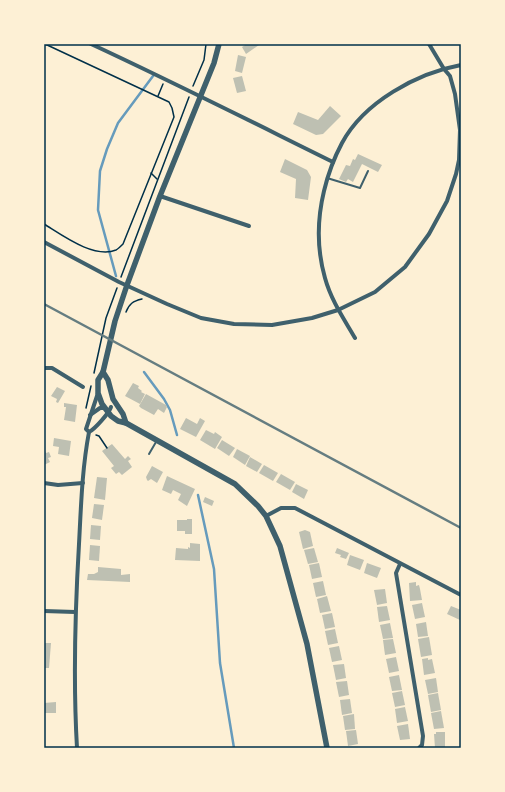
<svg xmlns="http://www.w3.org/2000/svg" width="505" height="792" font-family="'Archivo Narrow',sans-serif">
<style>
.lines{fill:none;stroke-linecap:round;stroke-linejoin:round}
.stream{stroke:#669bbc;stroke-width:2.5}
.building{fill:#bec0b2}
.path{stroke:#003049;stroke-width:1.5}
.service{stroke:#3f606c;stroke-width:2}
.minor{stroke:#3f606c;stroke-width:4}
.tertiary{stroke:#3f606c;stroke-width:5.5}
.rail{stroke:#657d81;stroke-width:2.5}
.neatline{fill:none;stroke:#003049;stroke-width:1.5}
</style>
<rect width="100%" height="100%" fill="#fdf0d5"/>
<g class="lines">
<g class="stream">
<path d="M116,276L98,210L100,171L107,149L118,123L153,76"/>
<path d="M144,372L164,399L170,410L177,435"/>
<path d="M198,495L214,569L220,663L234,748"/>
</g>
</g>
<g class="building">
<path d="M247,44H259V45L246,54L242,47Z"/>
<path d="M238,55L246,57L242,73L235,71Z"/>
<path d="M242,76L246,91L237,93L233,78Z"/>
<path d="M330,106L341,116L323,134L316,135L293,124L298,112L318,120Z"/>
<path d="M358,154L382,165L378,172L362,164L353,182L348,179L346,182L339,179L346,165L350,166L353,159L355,160Z"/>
<path d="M285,159L307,170L311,177L308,200L295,198L296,179L280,172Z"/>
<path d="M133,383L139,386L138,388L142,391L141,392L145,394L140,404L125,396Z"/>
<path d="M57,387L65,391L58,403L56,402L57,399L51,396Z"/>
<path d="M146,394L166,405L167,407L164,413L158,409L154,415L141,408L139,406Z"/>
<path d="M64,403L77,405L75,422L64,420L66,407H64Z"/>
<path d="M186,418L197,424L200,418L205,421L196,437L180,429Z"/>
<path d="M206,430L214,434L215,432L222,437L215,449L200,440Z"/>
<path d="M54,438L71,441L69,456L58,454L59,447L53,446Z"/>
<path d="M222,440L235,448L229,456L217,448Z"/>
<path d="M112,444L125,459L128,456L131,459L128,461L132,467L122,475L119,472L116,474L111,468L114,466L102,451Z"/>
<path d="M44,449L46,453L49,452L51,457L48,458L50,462L44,465Z"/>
<path d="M237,449L250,456L245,465L233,457Z"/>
<path d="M250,457L262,464L257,472L246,466Z"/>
<path d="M264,465L278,473L273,481L259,473Z"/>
<path d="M152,466L163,472L157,483L151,479L148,481L147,480L146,477Z"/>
<path d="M281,474L295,482L290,490L276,482Z"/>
<path d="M167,476L195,489L187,506L178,500L181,494L173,490L171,494L162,490Z"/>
<path d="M97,477L107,478L105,500L94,498Z"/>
<path d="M296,484L308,490L304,499L292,492Z"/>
<path d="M205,497L214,501L212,506L203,502Z"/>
<path d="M94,504L104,505L102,520L92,518Z"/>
<path d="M187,519H192V534H185V531H177V520H187Z"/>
<path d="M91,525L101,526L100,540L90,539Z"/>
<path d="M305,530L310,532L313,546L303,549L299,532Z"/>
<path d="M190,543L200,544V561L175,560L176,548L188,549V547L190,548Z"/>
<path d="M90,545L100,546L99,561L89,560Z"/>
<path d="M314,548L318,562L308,564L304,550Z"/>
<path d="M337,548L349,553L346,559L340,557L341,555L335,553Z"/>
<path d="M350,555L364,560L360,570L347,565Z"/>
<path d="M319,563L322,577L312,579L309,565Z"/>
<path d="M367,563L381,568L377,578L364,573Z"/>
<path d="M98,567L121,569V575L130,574V582L87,580L88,574H94L98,572Z"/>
<path d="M323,581L326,595L316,597L313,583Z"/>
<path d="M416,582V586L419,585L420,589L422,600L410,601L409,583Z"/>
<path d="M385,589L387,603L377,605L374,590Z"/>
<path d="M327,596L331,611L320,613L317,599Z"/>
<path d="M422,603L425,617L415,619L412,605Z"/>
<path d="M387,606L390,620L379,622L377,607Z"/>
<path d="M451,606L461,610L460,620L447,614Z"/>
<path d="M332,613L335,627L325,629L322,615Z"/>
<path d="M426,622L428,636L418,637L416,624Z"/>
<path d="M390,623L393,638L383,639L380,625Z"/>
<path d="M335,629L338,643L328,645L325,631Z"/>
<path d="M429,637L432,655L421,657L418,639Z"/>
<path d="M393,639L396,653L385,655L383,640Z"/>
<path d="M44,643H51L49,668H44Z"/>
<path d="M339,646L342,660L332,662L329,648Z"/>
<path d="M396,657L399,671L389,673L386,659Z"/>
<path d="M428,658V660L432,659L435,673L424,675L422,659Z"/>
<path d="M344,664L346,678L336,680L333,665Z"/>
<path d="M399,675L402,690L392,691L389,677Z"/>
<path d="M436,678L438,692L428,694L425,680Z"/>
<path d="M347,681L349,695L339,697L336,682Z"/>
<path d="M402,691L405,705L395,707L392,693Z"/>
<path d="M438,693L441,710L431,712L428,695Z"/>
<path d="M350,699L352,713L342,715L340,700Z"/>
<path d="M56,702V713H44V703Z"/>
<path d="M405,707L408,721L397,723L395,709Z"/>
<path d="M441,711L444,728L434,729L431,713Z"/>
<path d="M354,714L355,729L345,730L343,716Z"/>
<path d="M408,724L410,739L400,740L397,726Z"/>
<path d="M356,730L358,744L348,746L346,731Z"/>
<path d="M436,732H445V748H435L434,734H436Z"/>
</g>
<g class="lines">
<g class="path">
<path d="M193,86L204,60L206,44"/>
<path d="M158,96L163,84"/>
<path d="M151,173L157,179"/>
<path d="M44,224C62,235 94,259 116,250C118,249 121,246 123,244L174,117L172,108L169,102L45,44"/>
<path d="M121,277L189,97"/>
<path d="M126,312C129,304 133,301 142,299"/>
<path d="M94,373L106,318L117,288"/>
<path d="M86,408L91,386"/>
<path d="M96,435L99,436L107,448"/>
</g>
<g class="service">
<path d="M327,178L360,188L368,171"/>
<path d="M149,454L156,442"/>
</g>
<g class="minor">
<path d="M91,44C173,82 252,122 333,162"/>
<path d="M160,196L249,226"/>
<path d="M44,242L119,282L167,304L201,318L234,324L272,325L312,318L338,310L375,292L405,267L429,234L447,201L456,174L459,160L460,130L455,94L450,76L444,69L429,44"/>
<path d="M355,338C344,319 331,300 325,278C317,250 317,220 324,191C328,174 334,158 342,143C364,102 417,73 461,65"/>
<path d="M44,368H52L83,387"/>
<path d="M90,415L100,408H105"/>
<path d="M89,432C95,429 109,413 111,407"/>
<path d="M44,483L58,485L83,483"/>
<path d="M266,516L281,508H295L461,595"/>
<path d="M400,564L396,573L423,736L422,745L419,748"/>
<path d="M44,611L75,612"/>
<path d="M77,748C73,680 75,612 79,544C81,507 82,469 89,432L86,429L98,393"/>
</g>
<g class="tertiary">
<path d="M219,44L214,63L160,196L127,285L115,321L103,372L98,380V393L102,404L111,416L118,421L126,423L235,484L258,506L266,516L280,546L307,644L327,748"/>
<path d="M103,372L108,380L113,399L123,414L126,423"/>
</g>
<path class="rail" d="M44,304L461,528"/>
</g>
<rect width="505" height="792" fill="none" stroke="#fdf0d5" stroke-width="90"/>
<rect x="45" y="45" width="415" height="702" class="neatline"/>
</svg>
